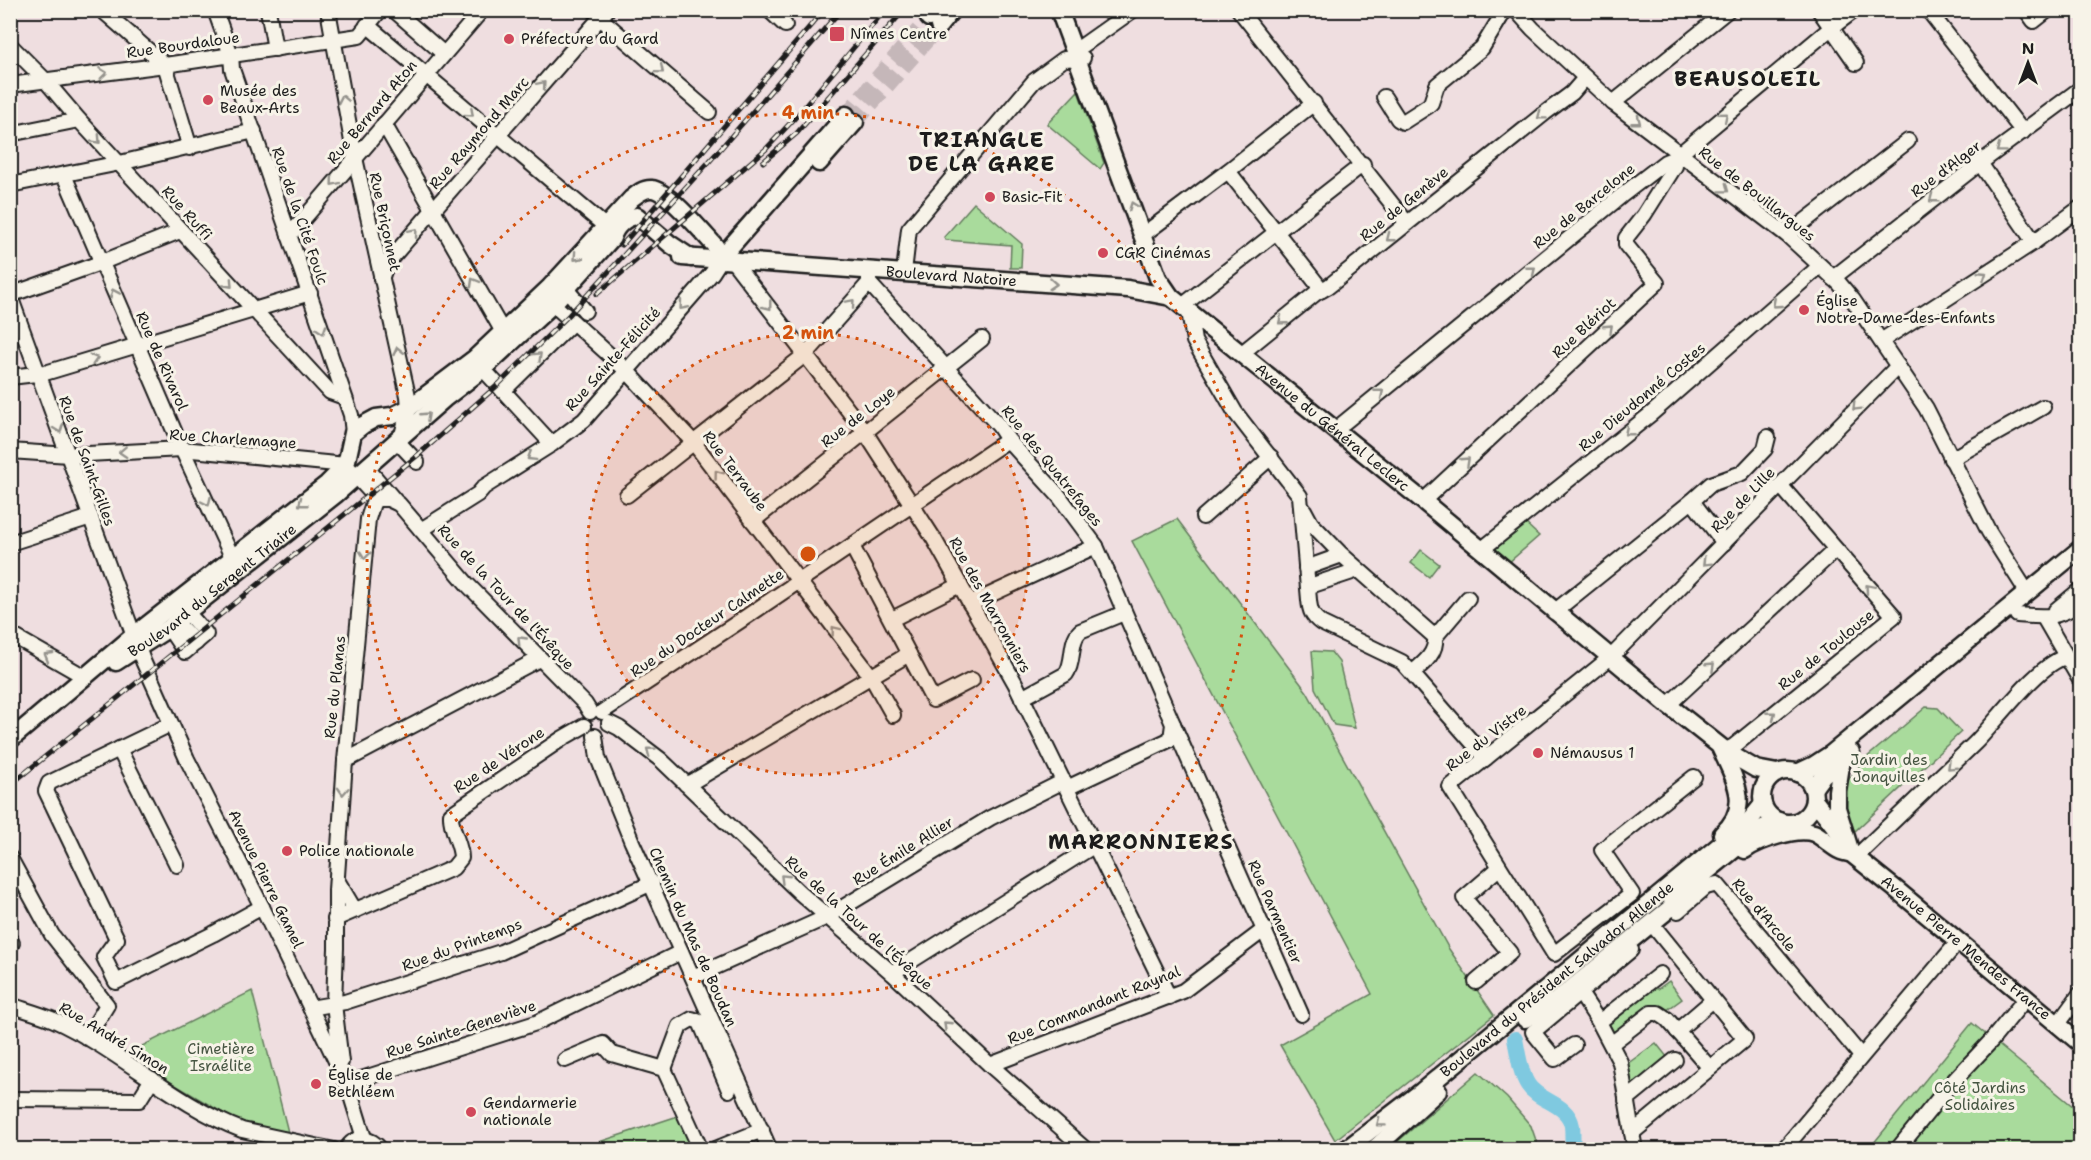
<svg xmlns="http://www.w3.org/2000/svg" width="2091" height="1160" font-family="'Shantell Sans',sans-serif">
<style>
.green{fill:#a9db9c;stroke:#627c5c;stroke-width:1.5}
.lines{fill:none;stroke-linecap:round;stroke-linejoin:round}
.river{stroke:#7fc9e0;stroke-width:16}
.major-tunnel{stroke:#c5b7b9;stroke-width:16;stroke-dasharray:16 8;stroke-linecap:butt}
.minor-casing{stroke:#1c1c1c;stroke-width:18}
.major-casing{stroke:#1c1c1c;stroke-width:21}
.minor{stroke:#f7f3e8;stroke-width:14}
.major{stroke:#f7f3e8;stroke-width:16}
.rail-casing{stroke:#1c1c1c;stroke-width:5}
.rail{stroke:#f7f3e8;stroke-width:3;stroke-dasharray:9;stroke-linecap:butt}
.oneway{stroke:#94928c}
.ring{fill:none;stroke:#d4530e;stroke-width:3;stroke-dasharray:3 6}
.poi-dot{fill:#d1495b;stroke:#f7f3e8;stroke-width:2}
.labels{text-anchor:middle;stroke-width:6;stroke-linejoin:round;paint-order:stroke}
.poi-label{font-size:15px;fill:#1c1c1c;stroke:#f7f3e8;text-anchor:start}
.street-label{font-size:15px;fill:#1c1c1c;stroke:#f7f3e8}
.park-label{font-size:15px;fill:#465542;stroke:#f7f3e8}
.district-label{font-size:21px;font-weight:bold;letter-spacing:1.5px;fill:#1c1c1c;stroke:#f7f3e8}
.centre{fill:#d4530e;stroke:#f7f3e8;stroke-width:3}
.ring-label{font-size:18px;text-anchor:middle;font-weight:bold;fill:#d4530e;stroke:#f7f3e8;stroke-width:6;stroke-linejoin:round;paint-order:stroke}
</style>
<rect width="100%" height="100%" fill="#efdee0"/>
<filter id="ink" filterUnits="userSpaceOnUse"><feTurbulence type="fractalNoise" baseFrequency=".0167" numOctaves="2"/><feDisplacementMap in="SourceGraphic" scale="12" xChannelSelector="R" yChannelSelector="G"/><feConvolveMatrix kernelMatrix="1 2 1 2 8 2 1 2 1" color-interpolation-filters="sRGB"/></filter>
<g filter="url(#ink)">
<g class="green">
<path d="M1078,91L1104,163L1100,169L1047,124Z"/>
<path d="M974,203L1022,244L1021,268H1010L1011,245L946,240L944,237Z"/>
<path d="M1177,519L1307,692L1449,949L1494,1015L1335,1140L1280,1045L1372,994L1132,541Z"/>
<path d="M1523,521L1539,536L1508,563L1492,549Z"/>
<path d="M1421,550L1439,564L1429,577L1411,563Z"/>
<path d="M1312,651L1331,652L1339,662L1355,728L1334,725L1315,688Z"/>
<path d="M1926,707L1938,708L1961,732L1855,831L1842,813L1845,784L1866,758Z"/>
<path d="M1669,981L1682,999L1667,1010L1649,1006L1614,1033L1607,1020L1648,988L1658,989Z"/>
<path d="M252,991L288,1132L242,1124L124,1055Z"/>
<path d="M1972,1023L2080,1112V1149L1868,1150Z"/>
<path d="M1656,1043L1668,1058L1632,1085L1627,1064Z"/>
<path d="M1478,1072L1507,1098L1531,1126L1539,1149H1389Z"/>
<path d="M681,1115L694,1146L688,1150H596L593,1144Z"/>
</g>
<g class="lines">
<path class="river" d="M1515,1039C1518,1053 1520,1073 1528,1085C1539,1102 1568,1103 1572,1126C1573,1133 1572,1142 1573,1150"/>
<g class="major-tunnel">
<path d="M846,115L929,18"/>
<path d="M855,122L939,26"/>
</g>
<defs>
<g id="minor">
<path d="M102,10L165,65L190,148"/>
<path d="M215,10L231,55L232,69L351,415L353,433"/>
<path d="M268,10L275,49"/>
<path d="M328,10L355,158L408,396L409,408L401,439"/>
<path d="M394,10L444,54"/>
<path d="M769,10L785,25"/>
<path d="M1239,10L1407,223"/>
<path d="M1516,10L1533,29L1613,103L1787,235L1839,283L1853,300L1926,408L1989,532L2027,592"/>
<path d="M1819,10L1856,63"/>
<path d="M1928,10L2023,132"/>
<path d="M2026,10L2034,21L2048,10"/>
<path d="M600,18L709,112"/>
<path d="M367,25L605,226"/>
<path d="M10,45L45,80L79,120L330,392L344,397"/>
<path d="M1075,51L1133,10"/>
<path d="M10,85L165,65L359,36L380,10"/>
<path d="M1384,97L1398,119L1403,122L1428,106L1431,103L1437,85L1482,48L1505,10"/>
<path d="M1613,103L1728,10"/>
<path d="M384,124L503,332"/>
<path d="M10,134L79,120"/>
<path d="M1980,163L2034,242"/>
<path d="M1228,171L1322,290"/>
<path d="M64,175L182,449L233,559"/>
<path d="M10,185L120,163L254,131"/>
<path d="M1144,234L1228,171L1314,103"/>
<path d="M1787,235L1908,141"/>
<path d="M289,236L482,10"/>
<path d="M732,260L865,432L934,539L1015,683L1169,997"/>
<path d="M869,270V283L999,426L1008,440L1059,496L1096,546L1173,724L1171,739L1067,788"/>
<path d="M904,272L909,229L1034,81L1064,59L1083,58"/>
<path d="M1833,278L1980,163L2080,89"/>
<path d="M381,279L387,263L607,10"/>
<path d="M566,289L585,311"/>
<path d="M10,295L100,263L180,231"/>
<path d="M10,296L143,661L187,759L262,907L348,1086L364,1138"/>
<path d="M553,304L626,370L694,443L871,676L893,715"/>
<path d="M1182,306L1363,164"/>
<path d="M1189,311L1194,341L1235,412L1300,496L1309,600C1310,611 1312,616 1321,623L1402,662L1486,758"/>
<path d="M1881,341L2034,242L2080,208"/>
<path d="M1242,353L1316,293L1329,286L1545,113L1572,93L1585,78"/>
<path d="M483,369L552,444"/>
<path d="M10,377L45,373L310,293"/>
<path d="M503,391L573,322"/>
<path d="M1335,430L1621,196L1665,162L1675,158L1831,28L1855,10"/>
<path d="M398,442L417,462"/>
<path d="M10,451L69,455L182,449L346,465L377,499H388L399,504L468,585L585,704L590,712"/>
<path d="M1951,459L2043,407"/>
<path d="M367,468L397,503"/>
<path d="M627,495L806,354L869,283"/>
<path d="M1423,501L1657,283L1626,245V238L1644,215L1675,166V158"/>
<path d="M1692,501L1724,543"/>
<path d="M1304,510L1311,523L1342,555"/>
<path d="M1203,517L1271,457"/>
<path d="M753,521L982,339"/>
<path d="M421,530L478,494L484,487L552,444L584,420L712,273L725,253"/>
<path d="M10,543L91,517"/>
<path d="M852,546L933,700L972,680"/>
<path d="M1481,550L1651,414L1820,266"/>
<path d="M1306,568L1342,555L1435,637C1437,653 1424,663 1412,673"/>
<path d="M1313,585L1358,570"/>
<path d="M970,604L1096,546"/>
<path d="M2056,610L2080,590"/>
<path d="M1554,612L1692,501L1711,484L1742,473L1765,449L1768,437"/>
<path d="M2017,615C2047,617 2054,619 2080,604"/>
<path d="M2044,618L2080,680"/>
<path d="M892,619L960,585"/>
<path d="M176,622L196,643"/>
<path d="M169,628L185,652L206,634L187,612"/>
<path d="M10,634L85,677"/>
<path d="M1435,637L1468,598"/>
<path d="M1022,698L1066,674C1075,661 1069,642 1080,631L1124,613"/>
<path d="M1668,705L1835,550"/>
<path d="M602,712L740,621L1008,440"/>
<path d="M609,723L619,728L661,760L799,892L892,973L990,1065L1086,1150"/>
<path d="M171,724L49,783L46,791L117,939L104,957L116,982L213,934L262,907"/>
<path d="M1173,724L1301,1014"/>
<path d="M595,736L598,758L632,842L770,1150"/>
<path d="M119,749L177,865"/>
<path d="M1726,750L1734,746L1894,616L1780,485"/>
<path d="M345,761L539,659"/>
<path d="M1694,777L1602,850L1632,894L1554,954L1450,787L1611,657L1898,366"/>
<path d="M686,784L692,782L909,654"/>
<path d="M1856,857L1975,743C1996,722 2039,663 2066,657"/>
<path d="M10,858L52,935L107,1005L87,1038"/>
<path d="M337,880L353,907L356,910"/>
<path d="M1678,911L1706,887L1717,884L1861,1056"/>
<path d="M335,919L453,868L461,858C461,843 450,830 451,814L563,738L584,726"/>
<path d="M10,940L12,943L10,944"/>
<path d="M892,973L1095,845"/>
<path d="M693,977L827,917L990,818L1064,781"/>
<path d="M1476,982L1510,953L1464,898L1499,868"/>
<path d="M1580,993L1599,1022L1620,1062L1635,1150"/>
<path d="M10,1005C25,1010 40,1014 54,1020C120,1050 174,1104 242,1130L334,1150"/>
<path d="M310,1008L345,1002L501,952L652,883"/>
<path d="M1599,1022L1660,974"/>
<path d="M2058,1024L2080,994"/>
<path d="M1677,1031L1713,1000"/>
<path d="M1611,1044L1651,1013H1658L1667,1019L1710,1068"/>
<path d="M1574,1045L1555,1059L1533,1032L1631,950"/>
<path d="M565,1060L603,1044L612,1054L664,1069L701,1150"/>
<path d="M341,1062L334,1004L336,948V890L345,761L368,519L373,503L377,499"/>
<path d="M990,1065L1183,991L1265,929"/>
<path d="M664,1069L680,1026L692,1019L700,1022L729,1090"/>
<path d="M348,1086L358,1080L536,1023L681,952"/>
<path d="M10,1099L139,1100L152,1079"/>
<path d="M1626,1100L1675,1060"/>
<path d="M1632,1133L1745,1039L1656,929"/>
<path d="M346,1150C355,1134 371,1137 381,1150"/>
<path d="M713,1150L762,1130"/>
<path d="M1783,1150L1958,942"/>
<path d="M1897,1150L1948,1087L1991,1041L2026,998"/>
</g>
<g id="major">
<path id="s1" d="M1059,10L1158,278L1171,297L1417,496L1668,705L1730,754L1756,769L1777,773"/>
<path d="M929,18L936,10"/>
<path d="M939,26L952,10"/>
<path d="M819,163L855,122"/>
<path d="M725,253L846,115"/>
<path id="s2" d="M682,257L1128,289L1171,297"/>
<path id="s3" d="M116,662L169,628L187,612L335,495L444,399L483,369L553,304L612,238C615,227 625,217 637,216L670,244L691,258"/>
<path d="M10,740L133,636L327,484L346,465L353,433L363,425L376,418L392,416L409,408L474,359L550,287L631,199C637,194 644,188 652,189C667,190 705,235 716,247"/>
<path d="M1720,747C1734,778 1753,806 1722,834"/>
<path d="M1842,759L1837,791V808L1851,853"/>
<circle cx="1788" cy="797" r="26"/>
<path d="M1797,773L1814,765L1831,754L2080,549"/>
<path d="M1813,789L1823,775L1851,752"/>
<path d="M1814,800L1842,836"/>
<path id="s4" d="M1843,847L1898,891L2080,1043"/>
<path d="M1745,850C1758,840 1797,827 1814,833C1827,839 1835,853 1851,853"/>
<path d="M1672,900L1758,830L1779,821"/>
<path d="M1525,1019L1556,1001L1684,897"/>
<path id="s5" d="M1345,1150L1422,1091L1692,868L1750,820L1763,804"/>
<path d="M1373,1150L1438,1091"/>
</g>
</defs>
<use href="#minor" class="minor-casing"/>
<use href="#major" class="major-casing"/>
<use href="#minor" class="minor"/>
<use href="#major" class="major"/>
<defs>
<g id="rail">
<path d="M763,162L797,133L904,10"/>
<path d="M622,245L824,10"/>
<path d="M597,294L766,149L795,118L885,10"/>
<path d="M10,785L418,455L499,384L569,315L708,163L841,10"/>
</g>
</defs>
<use href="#rail" class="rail-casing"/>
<use href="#rail" class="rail"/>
</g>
<defs><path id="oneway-chevron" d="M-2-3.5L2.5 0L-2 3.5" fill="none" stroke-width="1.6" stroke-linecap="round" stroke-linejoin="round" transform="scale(1.5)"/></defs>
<g class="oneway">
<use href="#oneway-chevron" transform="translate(660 70) rotate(40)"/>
<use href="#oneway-chevron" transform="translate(103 73) rotate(-7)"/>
<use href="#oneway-chevron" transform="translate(542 85) rotate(-49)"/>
<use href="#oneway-chevron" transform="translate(343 99) rotate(-101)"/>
<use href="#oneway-chevron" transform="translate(470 113) rotate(41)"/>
<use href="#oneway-chevron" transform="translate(1541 116) rotate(143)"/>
<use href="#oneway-chevron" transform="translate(1724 116) rotate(-40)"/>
<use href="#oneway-chevron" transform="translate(1637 121) rotate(38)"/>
<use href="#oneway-chevron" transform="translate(97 140) rotate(47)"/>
<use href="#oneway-chevron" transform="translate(2000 149) rotate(143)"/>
<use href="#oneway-chevron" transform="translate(334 182) rotate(130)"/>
<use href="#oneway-chevron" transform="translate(1725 189) rotate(37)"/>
<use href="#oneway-chevron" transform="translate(1933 199) rotate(142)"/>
<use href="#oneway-chevron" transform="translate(1133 206) rotate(-111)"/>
<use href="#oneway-chevron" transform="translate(414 232) rotate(-49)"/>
<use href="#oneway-chevron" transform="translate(1390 238) rotate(142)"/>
<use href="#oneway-chevron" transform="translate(577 257) rotate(132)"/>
<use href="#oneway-chevron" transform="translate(1532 270) rotate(-39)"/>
<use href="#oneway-chevron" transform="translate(1983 275) rotate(-33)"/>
<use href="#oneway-chevron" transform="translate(474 282) rotate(-120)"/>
<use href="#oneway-chevron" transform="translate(229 284) rotate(47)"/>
<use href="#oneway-chevron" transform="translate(1053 284) rotate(4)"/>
<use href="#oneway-chevron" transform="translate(114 293) rotate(-114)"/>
<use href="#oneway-chevron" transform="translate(851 303) rotate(-49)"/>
<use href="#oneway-chevron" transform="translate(1776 304) rotate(139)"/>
<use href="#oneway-chevron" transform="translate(683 306) rotate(131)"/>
<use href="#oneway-chevron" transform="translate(768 306) rotate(52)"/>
<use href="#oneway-chevron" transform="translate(1282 321) rotate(141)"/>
<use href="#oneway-chevron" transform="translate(1609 328) rotate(-43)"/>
<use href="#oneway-chevron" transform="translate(322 330) rotate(72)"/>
<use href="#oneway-chevron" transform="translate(398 351) rotate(-103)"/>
<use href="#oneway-chevron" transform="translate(538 356) rotate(-44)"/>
<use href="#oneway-chevron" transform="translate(94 359) rotate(-16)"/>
<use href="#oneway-chevron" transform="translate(1380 393) rotate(-39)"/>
<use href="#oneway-chevron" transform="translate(1856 407) rotate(135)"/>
<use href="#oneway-chevron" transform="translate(426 416) rotate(-43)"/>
<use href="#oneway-chevron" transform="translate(59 429) rotate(69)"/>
<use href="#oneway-chevron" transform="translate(1628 432) rotate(141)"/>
<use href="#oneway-chevron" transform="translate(123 452) rotate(177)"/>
<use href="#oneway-chevron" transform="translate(531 457) rotate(148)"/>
<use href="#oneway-chevron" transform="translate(1466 461) rotate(-43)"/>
<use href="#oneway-chevron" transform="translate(718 474) rotate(-127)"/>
<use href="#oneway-chevron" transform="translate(207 502) rotate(65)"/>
<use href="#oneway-chevron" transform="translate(302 503) rotate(142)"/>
<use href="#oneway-chevron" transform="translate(365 555) rotate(96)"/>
<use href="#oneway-chevron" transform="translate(1706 562) rotate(135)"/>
<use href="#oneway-chevron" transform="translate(1869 588) rotate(-131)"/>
<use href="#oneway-chevron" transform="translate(835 630) rotate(-128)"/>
<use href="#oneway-chevron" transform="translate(521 640) rotate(-134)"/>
<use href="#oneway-chevron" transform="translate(48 656) rotate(-150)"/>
<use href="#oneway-chevron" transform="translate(1711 666) rotate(-43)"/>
<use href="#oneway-chevron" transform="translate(1772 715) rotate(-39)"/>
<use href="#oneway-chevron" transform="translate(650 751) rotate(-143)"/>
<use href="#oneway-chevron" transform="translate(1951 766) rotate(136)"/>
<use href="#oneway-chevron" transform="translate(343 791) rotate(93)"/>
<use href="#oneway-chevron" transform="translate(784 878) rotate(-136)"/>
<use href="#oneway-chevron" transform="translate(947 1025) rotate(-137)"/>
<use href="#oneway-chevron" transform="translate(1380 1123) rotate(143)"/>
</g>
</g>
<circle cx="808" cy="554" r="221" fill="#d4530e" fill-opacity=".12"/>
<g class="ring">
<circle cx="808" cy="554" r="221"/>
<circle cx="808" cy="554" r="441"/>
</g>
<g class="poi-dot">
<rect x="829" y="26" width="16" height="16" rx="3"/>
<circle cx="509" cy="39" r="6"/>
<circle cx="208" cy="100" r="6"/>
<circle cx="990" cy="197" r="6"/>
<circle cx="1103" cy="253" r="6"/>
<circle cx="1804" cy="310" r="6"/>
<circle cx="1538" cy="753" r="6"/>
<circle cx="287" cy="851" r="6"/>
<circle cx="316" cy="1084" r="6"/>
<circle cx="471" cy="1112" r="6"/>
</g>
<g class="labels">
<g class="poi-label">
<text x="850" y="39">Nîmes Centre</text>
<text x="521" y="44">Préfecture du Gard</text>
<text x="220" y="96">Musée des<tspan x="220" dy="17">Beaux-Arts</tspan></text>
<text x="1002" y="202">Basic-Fit</text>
<text x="1115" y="258">CGR Cinémas</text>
<text x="1816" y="306">Église<tspan x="1816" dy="17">Notre-Dame-des-Enfants</tspan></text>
<text x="1550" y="758">Némausus 1</text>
<text x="299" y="856">Police nationale</text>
<text x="328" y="1080">Église de<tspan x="328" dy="17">Bethléem</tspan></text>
<text x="483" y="1108">Gendarmerie<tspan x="483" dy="17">nationale</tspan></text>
</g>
<g class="street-label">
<text transform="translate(183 45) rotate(-8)" y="5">Rue Bourdaloue</text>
<text transform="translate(372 112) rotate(-50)" y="5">Rue Bernard Aton</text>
<text transform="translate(479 133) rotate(-49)" y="5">Rue Raymond Marc</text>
<text transform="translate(1946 169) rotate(-37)" y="5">Rue d'Alger</text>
<text transform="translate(1757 194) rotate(38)" y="5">Rue de Bouillargues</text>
<text transform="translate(1404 204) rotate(-39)" y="5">Rue de Genève</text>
<text transform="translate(1584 206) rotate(-39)" y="5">Rue de Barcelone</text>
<text transform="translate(187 213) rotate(48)" y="5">Rue Ruffi</text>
<text transform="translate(300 216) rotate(71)" y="5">Rue de la Cité Foulc</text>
<text transform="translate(385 222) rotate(78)" y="5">Rue Briçonnet</text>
<text dy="5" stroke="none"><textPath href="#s2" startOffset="270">Boulevard Natoire</textPath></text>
<text transform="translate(1584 328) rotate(-43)" y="5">Rue Blériot</text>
<text transform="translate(613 359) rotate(-48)" y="5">Rue Sainte-Félicité</text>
<text transform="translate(162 361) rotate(66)" y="5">Rue de Rivarol</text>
<text transform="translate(1642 397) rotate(-40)" y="5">Rue Dieudonné Costes</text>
<text transform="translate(858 417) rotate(-38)" y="5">Rue de Loye</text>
<text dy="5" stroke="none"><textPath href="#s1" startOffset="516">Avenue du Général Leclerc</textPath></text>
<text transform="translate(233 439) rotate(4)" y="5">Rue Charlemagne</text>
<text transform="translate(87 461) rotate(70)" y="5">Rue de Saint-Gilles</text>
<text transform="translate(1052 466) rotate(51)" y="5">Rue des Quatrefages</text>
<text transform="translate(735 471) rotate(53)" y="5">Rue Terraube</text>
<text transform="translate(1743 500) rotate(-46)" y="5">Rue de Lille</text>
<text dy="5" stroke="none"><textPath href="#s3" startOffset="120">Boulevard du Sergent Triaire</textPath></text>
<text transform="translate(506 597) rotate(47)" y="5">Rue de la Tour de l'Évêque</text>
<text transform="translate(990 605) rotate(61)" y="5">Rue des Marronniers</text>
<text transform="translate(707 623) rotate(-34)" y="5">Rue du Docteur Calmette</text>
<text transform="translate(1826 650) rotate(-39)" y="5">Rue de Toulouse</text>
<text transform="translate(335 687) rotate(-84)" y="5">Rue du Planas</text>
<text transform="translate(1486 738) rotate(-38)" y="5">Rue du Vistre</text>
<text transform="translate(499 760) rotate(-34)" y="5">Rue de Vérone</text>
<text transform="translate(903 851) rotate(-32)" y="5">Rue Émile Allier</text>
<text transform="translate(266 879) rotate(64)" y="5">Avenue Pierre Gamel</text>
<text transform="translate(1275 912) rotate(66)" y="5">Rue Parmentier</text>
<text transform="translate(1764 915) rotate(50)" y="5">Rue d'Arcole</text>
<text transform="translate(859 923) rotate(42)" y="5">Rue de la Tour de l'Évêque</text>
<text transform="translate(693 937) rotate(66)" y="5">Chemin du Mas de Boudan</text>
<text transform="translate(462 945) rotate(-20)" y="5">Rue du Printemps</text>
<text dy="5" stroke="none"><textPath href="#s4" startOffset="159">Avenue Pierre Mendes France</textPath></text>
<text dy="5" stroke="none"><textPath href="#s5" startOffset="272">Boulevard du Président Salvador Allende</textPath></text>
<text transform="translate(1094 1005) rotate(-22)" y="5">Rue Commandant Raynal</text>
<text transform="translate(461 1029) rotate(-18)" y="5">Rue Sainte-Geneviève</text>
<text transform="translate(114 1038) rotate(31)" y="5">Rue André Simon</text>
</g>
<g class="park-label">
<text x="1889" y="765">Jardin des<tspan x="1889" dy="17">Jonquilles</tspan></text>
<text x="221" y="1054">Cimetière<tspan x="221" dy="17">Israélite</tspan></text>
<text x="1980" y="1093">Côté Jardins<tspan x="1980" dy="17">Solidaires</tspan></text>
</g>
<g class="district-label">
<text x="1748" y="86">BEAUSOLEIL</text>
<text x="982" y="147">TRIANGLE<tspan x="982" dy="24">DE LA GARE</tspan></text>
<text x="1141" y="849">MARRONNIERS</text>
</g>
</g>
<circle cx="808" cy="554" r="9" class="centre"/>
<g class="ring-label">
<text x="808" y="119">4 min</text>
<text x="808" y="339">2 min</text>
</g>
<rect width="2091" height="1160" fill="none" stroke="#f7f3e8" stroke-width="36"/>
<rect x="18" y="18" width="2055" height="1124" fill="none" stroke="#1c1c1c" stroke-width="2" filter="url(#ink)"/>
<g transform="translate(2028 63)" stroke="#f7f3e8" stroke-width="4.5" paint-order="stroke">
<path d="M0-4.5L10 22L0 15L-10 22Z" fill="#1c1c1c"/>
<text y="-9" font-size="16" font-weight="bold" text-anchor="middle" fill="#1c1c1c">N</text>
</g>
</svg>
